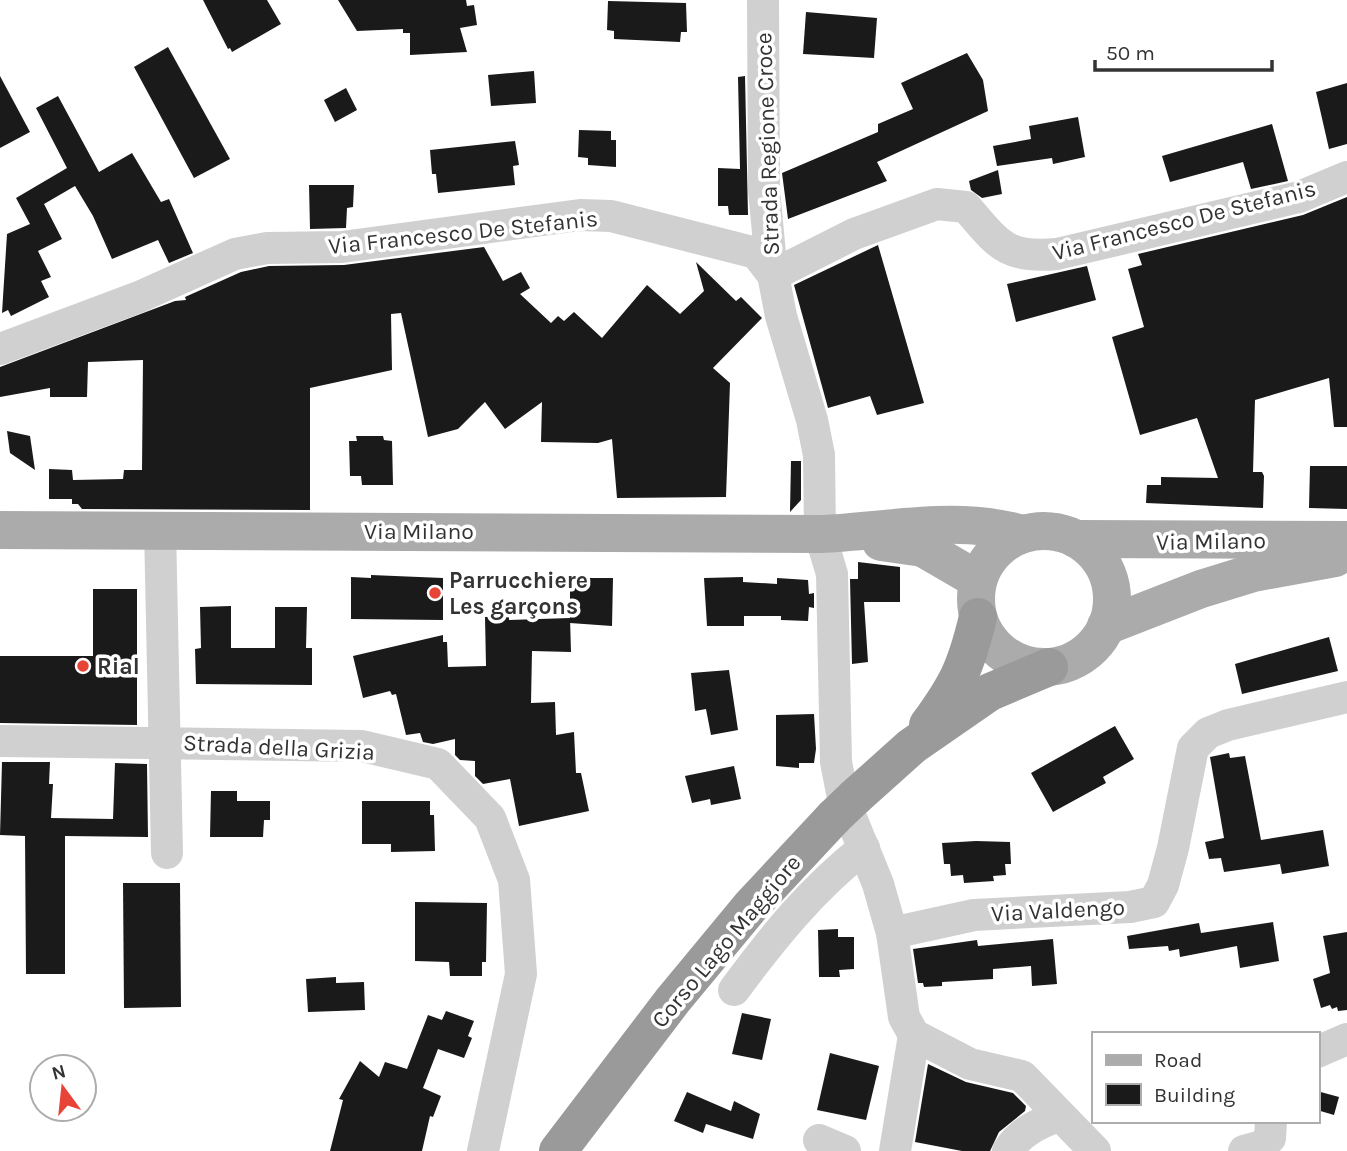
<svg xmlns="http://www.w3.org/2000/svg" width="1347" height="1151" font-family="Karla,sans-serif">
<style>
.building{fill:#1a1a1a}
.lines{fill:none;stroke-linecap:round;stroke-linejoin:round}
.minor{stroke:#d0d0d0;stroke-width:32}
.major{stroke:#ababab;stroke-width:38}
.highway{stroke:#9a9a9a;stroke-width:38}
.highway-bridge{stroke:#9a9a9a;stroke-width:38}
.poi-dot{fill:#e84337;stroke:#fff;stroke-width:2.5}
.labels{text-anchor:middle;stroke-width:7;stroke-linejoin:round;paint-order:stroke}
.street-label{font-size:23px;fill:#333;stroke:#fff}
.poi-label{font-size:23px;font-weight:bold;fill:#333;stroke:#fff;text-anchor:start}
</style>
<rect width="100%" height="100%" fill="#fff"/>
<g class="building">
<path d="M203,0H267L281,24L232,52L230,48L228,49Z"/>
<path d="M338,0H466L467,6L474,5L477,25L460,28L467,52L410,55V33H403V29L357,31Z"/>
<path d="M608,1L686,3L687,32H681L680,42L614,39V31L607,30Z"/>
<path d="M806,12L877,18L874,58L803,54Z"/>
<path d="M168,47L230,159L194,178L134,67Z"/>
<path d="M967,53L983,80L988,111L877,162L887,181L788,219L782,173L878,132V124L913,109L901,83Z"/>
<path d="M534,71L536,103L491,106L488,75Z"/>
<path d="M0,76L30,132L0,148Z"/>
<path d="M745,76L748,215H729L728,206H718V168L740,169L738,77Z"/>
<path d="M1347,83V144L1329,149L1316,92Z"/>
<path d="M346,88L357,110L335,122L324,100Z"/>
<path d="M58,96L99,172L132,153L161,202L169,199L193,253L169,263L158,240L112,259L93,216L75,186L44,204L62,239L38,251L51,277L41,281L49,297L11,316L8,310L2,313L7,234L30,224L16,198L67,168L36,108Z"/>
<path d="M1078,117L1085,157L1053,164L1052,158L997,166L993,146L1031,139L1029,126Z"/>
<path d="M1272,124L1288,181L1251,189L1243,162L1170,182L1162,156Z"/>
<path d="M579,130L611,131V140H616V167L588,165V158L578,157Z"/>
<path d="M515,141L519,165L513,166L515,185L438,193L436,174H432L430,150Z"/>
<path d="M998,170L1002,194L982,198L971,190L969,181Z"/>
<path d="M309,185H354L353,207L347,208L346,228L310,229Z"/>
<path d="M1347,197V427H1334L1329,378L1255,400L1253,472H1262L1264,476L1263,508L1146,503L1147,485H1161V477L1218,478L1197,418L1140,435L1112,337L1144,327L1128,269L1142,265L1138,254L1303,215Z"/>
<path d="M878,245L924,403L877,415L870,396L828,408L794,285Z"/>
<path d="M484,247L503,281L521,272L530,288L520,294L551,323L558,316L564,321L574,312L602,338L647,285L680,314L704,291L696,262L736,301L741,297L762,318L713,368L730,383L726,497L617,498L612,439L598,443L541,442L542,402L505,429L485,402L458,429L428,437L401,313L391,314L392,370L310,388V510L82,509L78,504H72V499H49V469L72,470L73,480L123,479L124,470H142L143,360L88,362L87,397H50V388L0,397V367L175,301L186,300L185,297L241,272L269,266L344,265Z"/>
<path d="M1087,266L1096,300L1016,322L1007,284Z"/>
<path d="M7,431L30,436L35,470L10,453Z"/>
<path d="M356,436H383L384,440L392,441L393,485H362L361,476H350L349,441H357Z"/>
<path d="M791,461H801V500L790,512Z"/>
<path d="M1310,466H1347V509L1309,508Z"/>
<path d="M858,562L900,567V602H864L868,662L852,664L850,579H858Z"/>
<path d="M371,575L443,578V620L351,619V577L371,578Z"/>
<path d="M743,577V582L777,584V578L808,580L809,594L814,593V608L809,607L808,621L781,620V616H744V626H707L704,578Z"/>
<path d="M578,578H613L612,626L570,623V586L578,587Z"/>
<path d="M93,589H137V725L0,723V656H93Z"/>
<path d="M231,606V648H275V607H307L306,648H312V685L196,684L195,649L201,648L200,607Z"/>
<path d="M509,616V620L570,618L571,652L532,651L531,703L555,702L556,735L574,732L576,773H581L589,811L519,826L510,779L483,784L475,776V761L460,760L455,755V739L433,744L423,742L420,733L406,735L396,694L392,695L390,691L363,698L353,656L443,635V642H447L448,667L486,666L485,617Z"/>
<path d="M1329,637L1338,671L1242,694L1235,664Z"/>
<path d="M729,670L738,730L711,735L706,709L695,711L691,673Z"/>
<path d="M814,714L816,749L814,763H799V768L776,766V715Z"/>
<path d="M1115,726L1134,759L1103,777L1106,783L1053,812L1031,773Z"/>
<path d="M1229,753L1230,758L1245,756L1261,840L1323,830L1329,866L1282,874L1280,864L1224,872L1221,858L1209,859L1205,842L1224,838L1210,757Z"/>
<path d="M2,762H50L49,784H53L51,818L113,819L115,763L147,764L148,837L65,836V974H26L25,836L0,835Z"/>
<path d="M734,766L741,799L711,805L710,799L692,803L685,776Z"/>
<path d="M211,791H237V801H270V820H264L263,837H210Z"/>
<path d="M362,801H430V815H434L435,851L391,852V844H362Z"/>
<path d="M976,841L1010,842L1011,864H1005L1006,875L993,876L994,881L964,883L963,875L951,876L950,864H944L942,843Z"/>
<path d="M123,883H180L181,1007L124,1008Z"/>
<path d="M415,902L487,903L486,962H482V976H450L449,962L415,961Z"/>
<path d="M1273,922L1279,961L1240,968L1237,946L1180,957L1179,949L1169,951L1168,946L1129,949L1127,936L1199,923L1201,933Z"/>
<path d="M838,929V937H854V969L839,970L840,977H819L818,930Z"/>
<path d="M1347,932V1010L1338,1011L1337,1007L1332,1009L1330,1005L1321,1008L1313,979L1330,973L1323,936Z"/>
<path d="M1053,939L1057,984L1032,986L1031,966L993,969V979L942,982V986L924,987L923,983H918L913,949L977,940L978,946Z"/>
<path d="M336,977V983L364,982L365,1010L308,1012L306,979Z"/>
<path d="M446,1011L474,1021L468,1036L472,1038L464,1058L438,1049L423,1088L441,1096L433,1117L430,1116L422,1151H330L343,1100L339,1099L360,1061L379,1077L385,1062L407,1069L428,1015L442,1020Z"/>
<path d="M742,1013L771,1019L762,1060L732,1054Z"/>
<path d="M830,1053L879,1066L866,1120L817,1110Z"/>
<path d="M928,1064L966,1082L1013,1093L1026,1106L1025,1111L999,1132L990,1151H962L915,1142Z"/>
<path d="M1317,1091L1339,1097L1334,1115L1317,1110Z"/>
<path d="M687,1092L731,1111L734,1101L760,1114L753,1139L706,1124L703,1133L674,1121Z"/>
</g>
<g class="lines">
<g class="minor">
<path d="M763,0L764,190L771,264L781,316L812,420L819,455L820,534L832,574L836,762L843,798L878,884L892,933L904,1017L914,1035L970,1064L1022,1076L1095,1151"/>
<path d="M0,349L139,297L235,254L267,248L342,247L580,215L611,216L756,253L773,275L854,234L937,204L966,207C998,244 1006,259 1057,254L1299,197L1347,177"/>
<path d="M160,529L167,853"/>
<path d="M0,741L362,746L438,764L490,818L514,880L521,974L483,1151"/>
<path d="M892,933L974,915L1130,907L1154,902L1163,885L1173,848L1193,748L1208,733L1228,725L1347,697"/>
<path d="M734,990C773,937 812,889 864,848"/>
<path d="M1317,1052L1347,1039"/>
<path d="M819,1140L845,1151"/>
<path d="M895,1151L914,1035"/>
<path d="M1008,1151C1020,1132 1039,1123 1059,1116"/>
<path d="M1244,1151L1262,1146L1270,1138L1271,1121"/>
</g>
<g class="major">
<path d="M0,530L820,534C890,531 955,515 1023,534"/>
<circle cx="1044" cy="599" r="68"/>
<path d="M1076,539L1347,540"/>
<path d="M881,542L923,548L978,580"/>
<path d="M1106,626L1201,589L1253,573L1335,558"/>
</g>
<g class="highway">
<path d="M928,725C958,684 966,667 978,617"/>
<path d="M855,797L912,746L990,692L1049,667"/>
<path d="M558,1151L673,1000L750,907L834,817"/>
</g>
<path class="highway-bridge" d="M834,817L855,797"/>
</g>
<g class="poi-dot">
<circle cx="435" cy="593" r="7"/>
<circle cx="83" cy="666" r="7"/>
</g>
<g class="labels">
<g class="street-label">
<text transform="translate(767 144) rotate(-92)" y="8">Strada Regione Croce</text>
<text transform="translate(1184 220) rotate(-14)" y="8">Via Francesco De Stefanis</text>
<text transform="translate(463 232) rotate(-6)" y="8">Via Francesco De Stefanis</text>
<text x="419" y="539">Via Milano</text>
<text transform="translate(1211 541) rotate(-1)" y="8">Via Milano</text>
<text transform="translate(279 747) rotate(3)" y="8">Strada della Grizia</text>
<text transform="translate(1058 910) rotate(-3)" y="8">Via Valdengo</text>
<text transform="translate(726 941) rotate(-50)" y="8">Corso Lago Maggiore</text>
</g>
<g class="poi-label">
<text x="449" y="588">Parrucchiere<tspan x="449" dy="26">Les garçons</tspan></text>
<text x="97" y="674">Rial</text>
</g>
</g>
<rect x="1092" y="1032" width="228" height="91" fill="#ffffff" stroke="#adadad" stroke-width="2"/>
<rect x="1106" y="1055" width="35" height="10" fill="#ababab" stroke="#adadad" stroke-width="2"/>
<text x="1154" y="1067" font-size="21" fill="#333333">Road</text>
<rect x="1106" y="1084" width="35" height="21" fill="#1a1a1a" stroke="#adadad" stroke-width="2"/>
<text x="1154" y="1102" font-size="21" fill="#333333">Building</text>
<g transform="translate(63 1088) rotate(345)"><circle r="33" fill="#ffffff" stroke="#adadad" stroke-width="2"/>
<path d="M0-5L12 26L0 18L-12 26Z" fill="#e84337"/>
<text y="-10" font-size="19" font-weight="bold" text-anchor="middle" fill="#333333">N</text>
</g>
<path d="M1095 60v10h177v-10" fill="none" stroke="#333333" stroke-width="3.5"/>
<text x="1106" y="60" font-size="21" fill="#333333" stroke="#ffffff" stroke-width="5" paint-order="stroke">50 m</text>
</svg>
